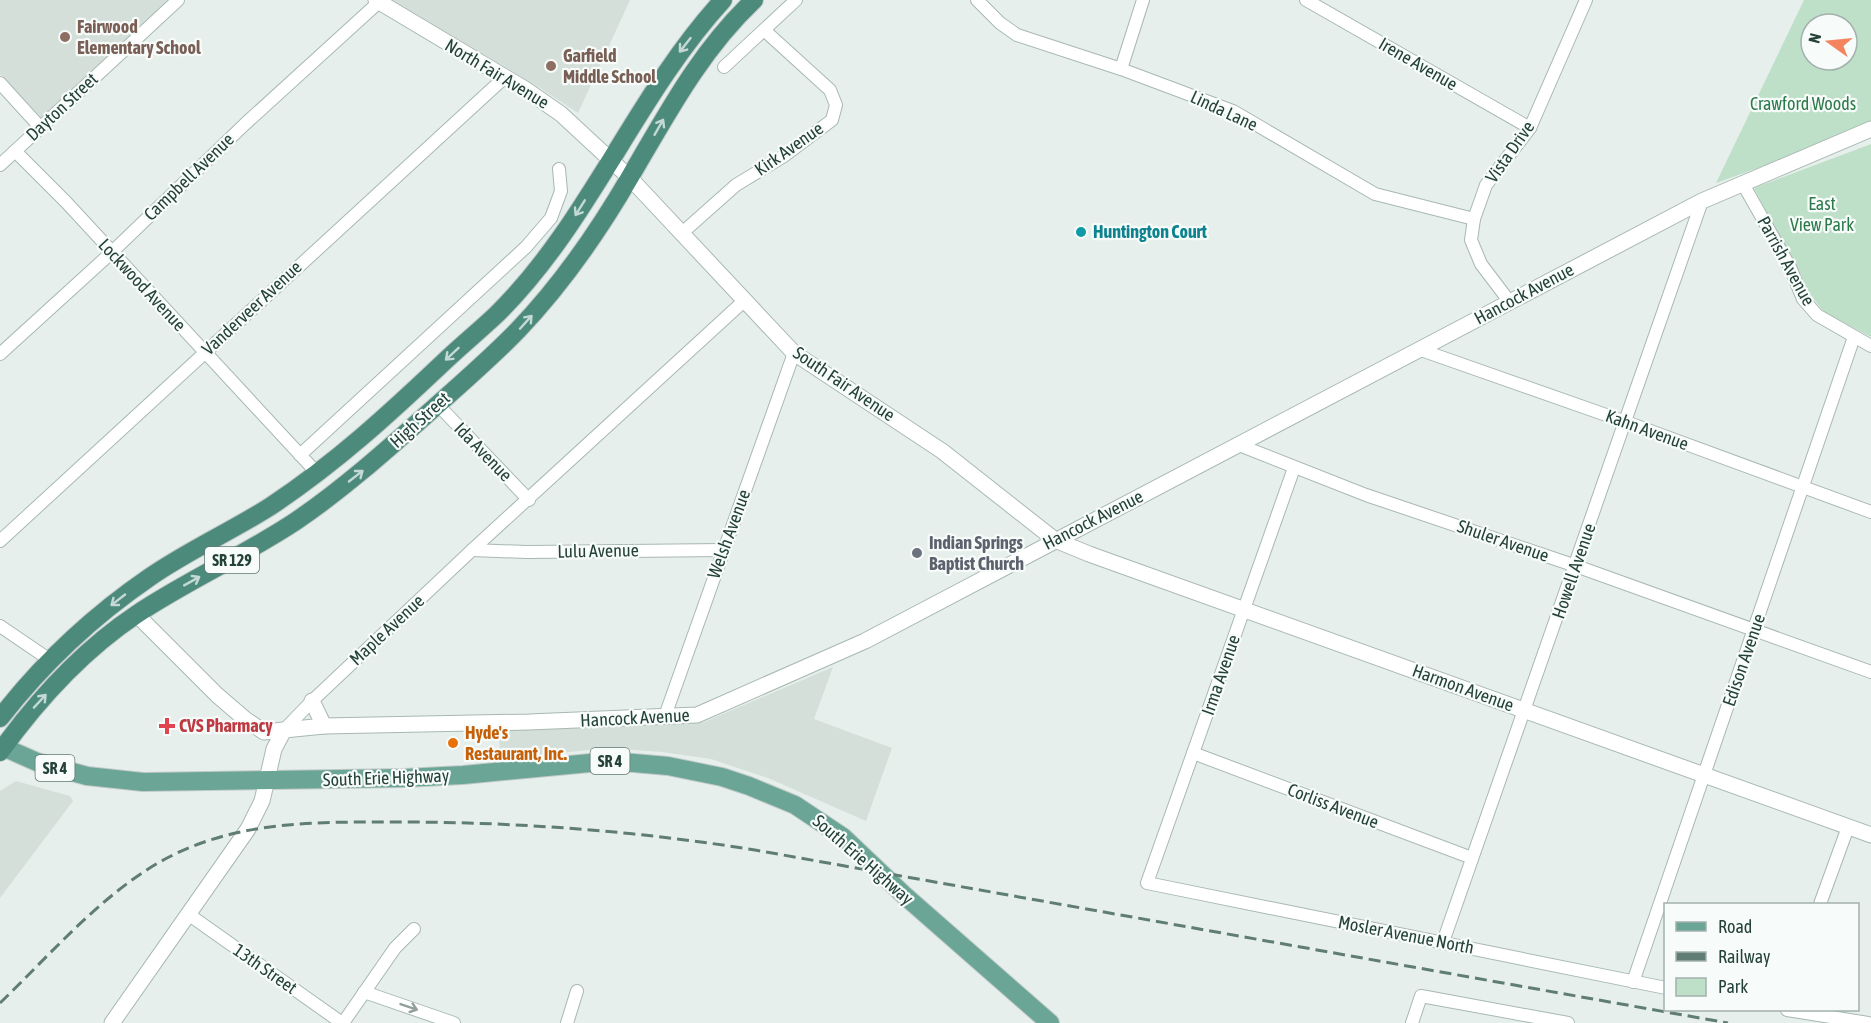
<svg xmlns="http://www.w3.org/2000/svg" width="1871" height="1023" font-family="'Asap Condensed',sans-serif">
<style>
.built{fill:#d4dfda}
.green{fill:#bfe0c8;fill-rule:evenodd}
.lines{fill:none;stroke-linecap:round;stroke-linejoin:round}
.minor-casing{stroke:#a8b8b2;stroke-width:14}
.tertiary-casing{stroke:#a8b8b2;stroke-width:17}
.primary-casing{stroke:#c2cac8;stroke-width:20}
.trunk-casing{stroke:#c2cac8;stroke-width:20}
.minor{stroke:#fff;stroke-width:12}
.tertiary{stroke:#fff;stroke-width:15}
.primary{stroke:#6aa596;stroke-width:18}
.trunk{stroke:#4c8a7c;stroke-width:18}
.rail{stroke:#5f7d75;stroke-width:3;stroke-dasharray:12 6;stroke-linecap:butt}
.oneway{stroke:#c4d9d4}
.oneway2{stroke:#92a09c}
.education-dot{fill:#8d6e63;stroke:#f7fbf9;stroke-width:2}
.culture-dot{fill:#0f9aa8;stroke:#f7fbf9;stroke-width:2}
.worship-dot{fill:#6b7280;stroke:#f7fbf9;stroke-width:2}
.health-dot{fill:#e0444e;stroke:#f7fbf9;stroke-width:2}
.food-dot{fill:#e8710a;stroke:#f7fbf9;stroke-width:2}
.labels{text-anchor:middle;stroke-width:4.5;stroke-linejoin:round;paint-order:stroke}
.shield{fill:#f7fbf9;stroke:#637a73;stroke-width:1.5}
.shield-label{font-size:16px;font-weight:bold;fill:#24423a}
.education-label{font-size:18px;font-weight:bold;fill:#785e54;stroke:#f7fbf9;text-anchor:start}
.street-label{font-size:18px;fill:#24423a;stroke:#f7fbf9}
.park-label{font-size:18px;fill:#2d7a4b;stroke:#f7fbf9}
.culture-label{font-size:18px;font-weight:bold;fill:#0d838f;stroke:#f7fbf9;text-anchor:start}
.worship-label{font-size:18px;font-weight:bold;fill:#5b616d;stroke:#f7fbf9;text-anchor:start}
.health-label{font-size:18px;font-weight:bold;fill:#be3a42;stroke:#f7fbf9;text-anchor:start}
.food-label{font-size:18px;font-weight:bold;fill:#c56008;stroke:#f7fbf9;text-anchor:start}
</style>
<rect width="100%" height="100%" fill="#e6efeb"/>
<g class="built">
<path d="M0,0H170L44,117H41L0,74Z"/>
<path d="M393,0H630L578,113L540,88Z"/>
<path d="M833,667L814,719L892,748L866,821L768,778L711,759L662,752L608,748L500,759L499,728H586L704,722Z"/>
<path d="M16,781L70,796L73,801L0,898V791Z"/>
</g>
<g class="green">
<path d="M1804,0H1871V127L1716,183ZM1811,24H1847V60H1811Z"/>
<path d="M1871,144V337L1824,312L1808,292L1754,188Z"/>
</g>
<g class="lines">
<defs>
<g id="minor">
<path d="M977,0L1000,23L1017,35L1121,69L1233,111L1375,194L1474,219"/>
<path d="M1306,0L1530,128"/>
<path d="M724,67L796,0"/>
<path d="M1121,69L1143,0"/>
<path d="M0,83L40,127"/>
<path d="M15,151L66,202L317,473"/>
<path d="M0,165L178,0"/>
<path d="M1743,184L1790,267L1803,299L1817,315L1871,346"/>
<path d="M682,233L736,185L784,156L832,120L836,105L830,90L764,30"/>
<path d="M1509,301L1481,264L1471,240L1474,219L1486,185L1530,128L1586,0"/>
<path d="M1421,350L1626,422L1871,512"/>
<path d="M0,354L111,253L245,124L379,2"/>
<path d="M438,405L529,500"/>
<path d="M1239,445L1366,495L1576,566L1871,672"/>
<path d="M300,455L526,247L551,218L561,191L559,169"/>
<path d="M1294,468L1147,883L1666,988"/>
<path d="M0,541L505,77"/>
<path d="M472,550L527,552L724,550"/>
<path d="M0,626L50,660"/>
<path d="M665,716L794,353"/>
<path d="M284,730L312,701L472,550L745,300"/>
<path d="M1193,753L1472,858"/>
<path d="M1820,904L1848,827"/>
<path d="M188,914L342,1023"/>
<path d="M1443,942L1702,201"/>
<path d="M1633,982L1854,337"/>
<path d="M364,992L454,1023"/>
<path d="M1787,1010L1868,1023"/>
<path d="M343,1023L395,948L414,929"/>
<path d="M567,1023L577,991"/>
<path d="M1412,1023L1421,996L1568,1023"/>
</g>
<g id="tertiary">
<path d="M376,0L525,89L561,114L630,178L794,353L942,451L1055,540L1089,554L1871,835"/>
<path d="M136,614L217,695L245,719L264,732L324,726L529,722L697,715L865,641L1702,201L1871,129"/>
<path d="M312,701L324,726"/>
<path d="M112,1023L248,829L262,801L274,749L284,730"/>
</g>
<path id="primary" d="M3,747L37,762L87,776L143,782L404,778L463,775L611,761L668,766L722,777L749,786L795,805L843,837L904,895L1050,1023"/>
<g id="trunk">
<path d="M0,718C42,664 93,616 150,577C189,550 232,531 271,506C337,462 389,414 446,360C462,345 480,330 496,315C589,224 635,96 723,0"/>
<path d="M0,752C38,699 83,650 137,614C188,580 245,555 296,521C346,487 390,447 435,407C463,382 492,357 518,330C562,284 598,232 630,177C667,114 700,51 754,0"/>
</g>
</defs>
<use href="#minor" class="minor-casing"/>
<use href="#tertiary" class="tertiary-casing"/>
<use href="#primary" class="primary-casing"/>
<use href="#trunk" class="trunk-casing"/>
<use href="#minor" class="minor"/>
<use href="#tertiary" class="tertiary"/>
<use href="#primary" class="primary"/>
<use href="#trunk" class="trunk"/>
<path class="rail" d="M0,1003C51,954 107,888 171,856C242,820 321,822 398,822C518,822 637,831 755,850L1728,1023"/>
</g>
<defs><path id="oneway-shaft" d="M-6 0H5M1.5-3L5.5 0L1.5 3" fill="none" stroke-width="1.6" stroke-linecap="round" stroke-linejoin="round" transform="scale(1.5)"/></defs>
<g class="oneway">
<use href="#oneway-shaft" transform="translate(685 45) rotate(128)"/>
<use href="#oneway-shaft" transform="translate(659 127) rotate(-60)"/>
<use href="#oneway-shaft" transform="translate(580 208) rotate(122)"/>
<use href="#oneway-shaft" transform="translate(526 322) rotate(-48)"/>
<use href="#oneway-shaft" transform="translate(452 354) rotate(137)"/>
<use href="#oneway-shaft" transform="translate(356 476) rotate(-38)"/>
<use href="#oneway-shaft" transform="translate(192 581) rotate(-29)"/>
<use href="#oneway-shaft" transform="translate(118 600) rotate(142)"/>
<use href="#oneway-shaft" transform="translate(40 701) rotate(-47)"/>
</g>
<use class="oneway2" href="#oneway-shaft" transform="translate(409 1007) rotate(19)"/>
<g class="education-dot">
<circle cx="65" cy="37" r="6"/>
<circle cx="551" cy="66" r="6"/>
</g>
<circle class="culture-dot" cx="1081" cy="232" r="6"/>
<circle class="worship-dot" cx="917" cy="553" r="6"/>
<path class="health-dot" d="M164 717h6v6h6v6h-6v6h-6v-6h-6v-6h6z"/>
<circle class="food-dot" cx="453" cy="743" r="6"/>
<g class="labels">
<g class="shield">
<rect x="205" y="547" width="54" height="26" rx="4.5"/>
<rect x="590.5" y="748" width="39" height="26" rx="4.5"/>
<rect x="35.5" y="755" width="39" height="26" rx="4.5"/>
</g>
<g class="shield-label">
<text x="232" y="566">SR 129</text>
<text x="610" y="767">SR 4</text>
<text x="55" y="774">SR 4</text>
</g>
<g class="education-label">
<text x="77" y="33">Fairwood<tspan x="77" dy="21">Elementary School</tspan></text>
<text x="563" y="62">Garfield<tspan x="563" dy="21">Middle School</tspan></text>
</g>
<g class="street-label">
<text transform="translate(1418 64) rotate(30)" y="6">Irene Avenue</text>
<text transform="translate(497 74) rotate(31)" y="6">North Fair Avenue</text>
<text transform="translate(62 107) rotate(-43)" y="6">Dayton Street</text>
<text transform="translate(1224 111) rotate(25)" y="6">Linda Lane</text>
<text transform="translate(789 149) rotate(-35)" y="6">Kirk Avenue</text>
<text transform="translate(1510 152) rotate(-55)" y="6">Vista Drive</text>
<text transform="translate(189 177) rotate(-44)" y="6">Campbell Avenue</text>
<text transform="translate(1786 261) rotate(61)" y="6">Parrish Avenue</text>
<text transform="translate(142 285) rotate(47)" y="6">Lockwood Avenue</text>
<text transform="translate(1524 294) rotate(-28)" y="6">Hancock Avenue</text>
<text transform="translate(252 308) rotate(-43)" y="6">Vanderveer Avenue</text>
<text transform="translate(844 384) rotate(34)" y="6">South Fair Avenue</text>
<text transform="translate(420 420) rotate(-42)" y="6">High Street</text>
<text transform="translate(1647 430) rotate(20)" y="6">Kahn Avenue</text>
<text transform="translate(483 452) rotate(46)" y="6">Ida Avenue</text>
<text transform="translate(1093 520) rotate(-27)" y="6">Hancock Avenue</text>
<text transform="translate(729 534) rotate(-70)" y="6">Welsh Avenue</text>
<text transform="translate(1503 541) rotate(19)" y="6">Shuler Avenue</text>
<text transform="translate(598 551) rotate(-1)" y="6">Lulu Avenue</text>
<text transform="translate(1574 571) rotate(-71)" y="6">Howell Avenue</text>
<text transform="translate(387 630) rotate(-43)" y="6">Maple Avenue</text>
<text transform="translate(1744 660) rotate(-71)" y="6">Edison Avenue</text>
<text transform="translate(1221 675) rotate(-71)" y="6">Irma Avenue</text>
<text transform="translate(1463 688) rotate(20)" y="6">Harmon Avenue</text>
<text transform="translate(635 718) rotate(-3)" y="6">Hancock Avenue</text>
<text transform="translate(386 778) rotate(-2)" y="6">South Erie Highway</text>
<text transform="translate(1333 806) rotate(21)" y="6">Corliss Avenue</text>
<text transform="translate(863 860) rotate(41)" y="6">South Erie Highway</text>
<text transform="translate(1406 935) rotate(11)" y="6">Mosler Avenue North</text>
<text transform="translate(265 969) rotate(35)" y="6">13th Street</text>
</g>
<g class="park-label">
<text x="1803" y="110">Crawford Woods</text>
<text x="1822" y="210">East<tspan x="1822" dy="21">View Park</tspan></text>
</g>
<g class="culture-label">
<text x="1093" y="238">Huntington Court</text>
</g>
<g class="worship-label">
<text x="929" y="549">Indian Springs<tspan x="929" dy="21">Baptist Church</tspan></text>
</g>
<g class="health-label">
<text x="179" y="732">CVS Pharmacy</text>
</g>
<g class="food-label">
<text x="465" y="739">Hyde's<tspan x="465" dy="21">Restaurant, Inc.</tspan></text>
</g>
</g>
<rect x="1664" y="903" width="195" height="108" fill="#f7fbf9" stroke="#a3b1ad" stroke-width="1.5"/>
<rect x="1676" y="922" width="30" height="9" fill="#6aa596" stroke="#a3b1ad" stroke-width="1.5"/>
<text x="1718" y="933" font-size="18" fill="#24423a">Road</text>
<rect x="1676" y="952" width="30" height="9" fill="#5f7d75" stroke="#a3b1ad" stroke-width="1.5"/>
<text x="1718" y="963" font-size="18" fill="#24423a">Railway</text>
<rect x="1676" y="978" width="30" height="18" fill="#bfe0c8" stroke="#a3b1ad" stroke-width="1.5"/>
<text x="1718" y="993" font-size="18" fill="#24423a">Park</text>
<g transform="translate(1829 42) rotate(285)"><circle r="28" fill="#f7fbf9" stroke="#a3b1ad" stroke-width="1.5"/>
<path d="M0-4.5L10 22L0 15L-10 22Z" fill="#f4845f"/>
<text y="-9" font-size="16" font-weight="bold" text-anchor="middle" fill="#24423a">N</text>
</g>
</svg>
